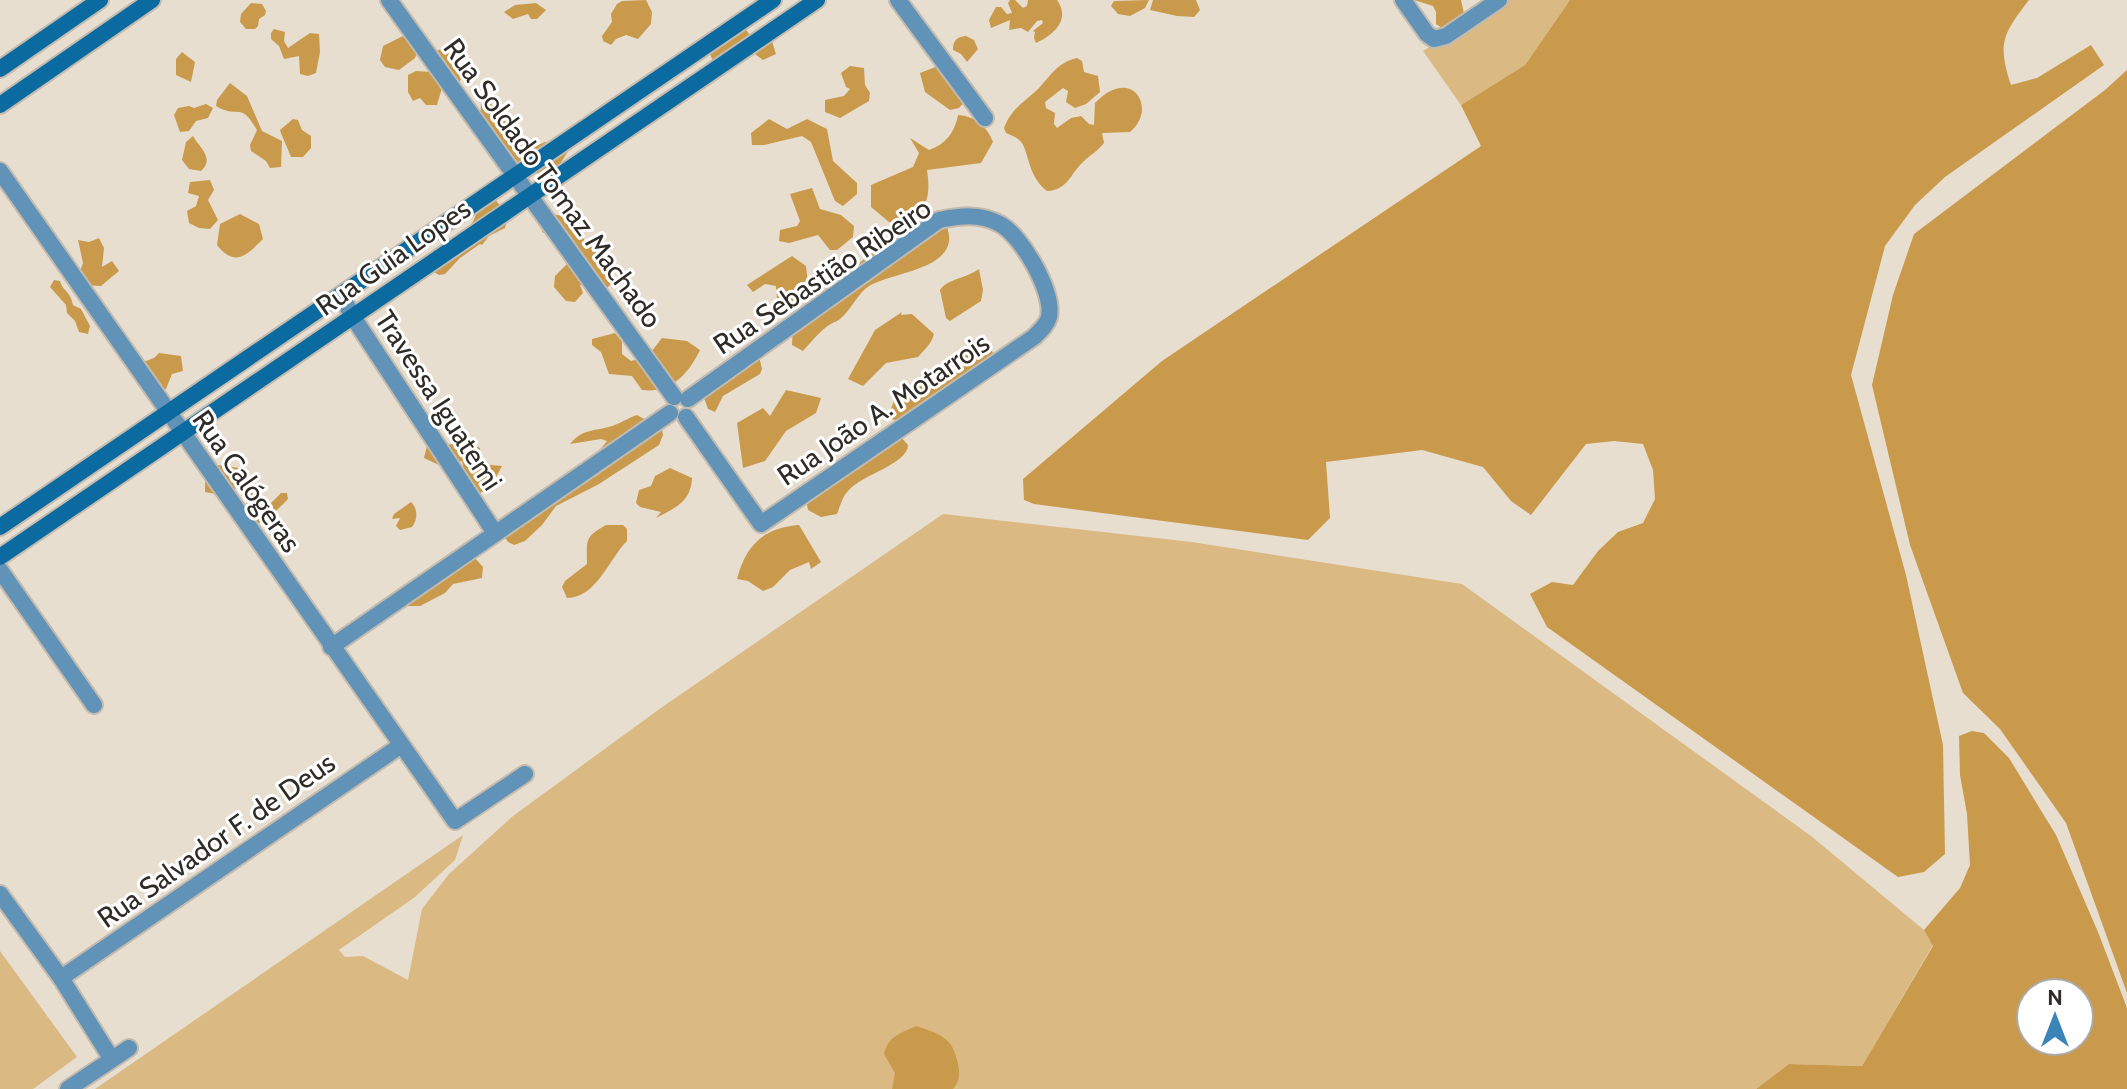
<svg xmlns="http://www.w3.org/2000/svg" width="2127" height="1089" font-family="Cabin,sans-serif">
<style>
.green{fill:#dbb983}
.forest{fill:#c99a4c;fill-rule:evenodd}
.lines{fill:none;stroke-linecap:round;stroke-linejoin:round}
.minor-casing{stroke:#c2baae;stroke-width:20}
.tertiary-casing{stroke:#c2baae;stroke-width:20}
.secondary-casing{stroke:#c2baae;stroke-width:20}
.minor{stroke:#6192b7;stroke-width:16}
.tertiary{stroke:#6192b7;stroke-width:16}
.secondary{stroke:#0b6ba1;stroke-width:16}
.labels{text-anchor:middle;stroke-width:6;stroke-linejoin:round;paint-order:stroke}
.street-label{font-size:28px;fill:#2f2b26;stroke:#fff}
</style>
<rect width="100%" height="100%" fill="#e7ded0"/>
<g class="green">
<path d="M1502,0H1570L1525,65L1461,105L1423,51Z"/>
<path d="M943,514L1192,542L1462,584L1811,836L1924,930L1933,945L1862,1066L1789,1064L1756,1089H95L463,835L455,860L415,897L339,950L345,957L363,956L408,980L422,909L449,874L513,816L658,710Z"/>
<path d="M0,951L77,1057L33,1089H0Z"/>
</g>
<g class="forest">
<path d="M646,0L652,12L651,24L638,39L626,35L616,39L611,45L603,41L602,36L612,22L611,14L617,4L622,1Z"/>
<path d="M1010,0H1015L1023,8L1027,6L1028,0H1057C1071,19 1054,35 1036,43L1034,38L1035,32L1033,31L1043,23L1042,20L1037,21L1028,32L1021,28L1009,30L1010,20L991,28L989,20L996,7H1001L1007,14L1012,13L1008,3Z"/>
<path d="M1149,0L1145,8L1130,16L1118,14L1111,6L1114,1Z"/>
<path d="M1153,0H1196L1200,10L1194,17L1177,16L1150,10Z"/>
<path d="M1414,0H1461L1465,18L1446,31L1436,24V12L1433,6Z"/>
<path d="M1570,0H2029C2003,34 1997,43 2011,85L2037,78L2091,45L2104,65L1945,177L1915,205L1885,246L1851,375L1906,575L1943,745L1945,854L1924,872L1898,877L1547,627L1530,594L1552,582L1573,585L1598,551L1618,532L1643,523L1655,499L1653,470L1643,444L1614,441L1586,444L1531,515L1511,501L1483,467L1422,450L1326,462L1330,518L1308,540L1034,504L1024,500L1023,479L1162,361L1481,146L1461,105L1525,65Z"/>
<path d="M251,3L262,4L266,11L265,15L259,19L258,26L255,29H246L240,22L241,14Z"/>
<path d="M536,3L546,10L537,19H531L528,14L513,19L504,12L515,5Z"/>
<path d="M745,28L751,37L771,38L776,54L763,60L756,55L755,50L713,61L708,50Z"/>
<path d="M274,29L285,32L284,41L288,48L310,33L319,34L320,52L316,73L308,76L300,74L299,56L284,59L279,46L271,39V33Z"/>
<path d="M405,35L418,50L415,58L399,70L385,67L380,60L383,46Z"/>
<path d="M966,36L974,40L978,49L967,62L961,54L953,50C953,41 956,37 966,36Z"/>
<path d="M443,48L451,50L461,63L464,78L452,86L434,69L424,64L430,54Z"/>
<path d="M182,52L195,62L191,82L176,75V59Z"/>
<path d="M1077,58L1082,61L1084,72L1098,76L1100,92L1086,104L1075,108L1066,102L1068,91L1063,88L1045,102L1046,108L1055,113L1054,124L1057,128L1071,118L1081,116L1089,124L1094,125L1095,103C1133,64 1158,110 1130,132L1102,133L1104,143C1098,151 1090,155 1083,162C1070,174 1068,190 1047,191C1025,174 1030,147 1018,139C1014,136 1010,135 1006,133L1004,128C1011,109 1023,103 1037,90C1051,76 1056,63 1077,58Z"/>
<path d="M850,66L864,68L865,85L870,93L869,101L840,118L825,112V100L844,96L850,89L846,87L841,73Z"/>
<path d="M938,66L967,99L959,108L950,110L925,92L920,73Z"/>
<path d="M2127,70V993L2066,823L2000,729L1963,693L1910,545L1872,385L1893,295L1914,234L2105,90Z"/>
<path d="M416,71L432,72L442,88L437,105H426L420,98L413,101L408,92V75Z"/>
<path d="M230,83L247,96L262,131L282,141L281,167L270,168L266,161L251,151L250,145L257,130C240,100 239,120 216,106L217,100Z"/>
<path d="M486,101C502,110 507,120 509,139L516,142L523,152L545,142L564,145L569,150L556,170L546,175L535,173L528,165L506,159L480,123L481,104Z"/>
<path d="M206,104L213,108L208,118L196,121L189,131L180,132L174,115L178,108L189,106L194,108Z"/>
<path d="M958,115C975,116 987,126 993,142L981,163L927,170C931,197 927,204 911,226L889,222L871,207V185L913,167L919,153L910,138L929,150C946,144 955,132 958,115Z"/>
<path d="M293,119L298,120L302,130L311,136V148L303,157H291C289,151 280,132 280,130Z"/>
<path d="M769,119L787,129L807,119L827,129L833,161L857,183V194L843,206L835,201L811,142L802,136L764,145H752L751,133Z"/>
<path d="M193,136C200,148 215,159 201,171L189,169L182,160L186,142Z"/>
<path d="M210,180L214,190L208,200L218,220L210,229L199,228L189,223L187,211L196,206L199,196L188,193L190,182Z"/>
<path d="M812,188L820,209L841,215L854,226L853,237L837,250H830L818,235L789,243L779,241L780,230L797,226L800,221L790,194Z"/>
<path d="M495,199L508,217L505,228L489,236L482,245L480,244L460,258L445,274L439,275L429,269L427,258C435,248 446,248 455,242C469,233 476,218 479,204Z"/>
<path d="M240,214L259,224L263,239C247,255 235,268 217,245L220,224Z"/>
<path d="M553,214L571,218L586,243L600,252L610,273L611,284L607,288L580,285L583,293L575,302L566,301L554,287L555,276L574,257L566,243L542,232L545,221Z"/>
<path d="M929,222L947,227C962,269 895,271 869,286C858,293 851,310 840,319C836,322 834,322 829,325C819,332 811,342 803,351L792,345L793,323L806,304L825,292L870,254L891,247Z"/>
<path d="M99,238L104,248L102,267L112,261L119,271L101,286L83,285L79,274L83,263L78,240L89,242Z"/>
<path d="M792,256L806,266L808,284L792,302L777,299L776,286L765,284L753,292L747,285Z"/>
<path d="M979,269L983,290L981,301L950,321L946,318L940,290C947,279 967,278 979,269Z"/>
<path d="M54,280L60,281C63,292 70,290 73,305L81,309L90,326L88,334L79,332L75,321L67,313L66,305L50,287Z"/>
<path d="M902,312L901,315L912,314L934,334C932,343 924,350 918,357L886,363L863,386L848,379L875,330Z"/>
<path d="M615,333L622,342V354L631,361L647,357L662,338L687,341L700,350C689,373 671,394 642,390L632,376L609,374L601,352L592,345V339Z"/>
<path d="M976,349H991L998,364L898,421L892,419L891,409L896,395L928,383L948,365Z"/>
<path d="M758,352L762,369L760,374L723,396L715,412L708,409L702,392Z"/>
<path d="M159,353L181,356L183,371L172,374L166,389L161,392L143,362L154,358Z"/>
<path d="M786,390L821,398L816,413L786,431L765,461L743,468L737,423L763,408L770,416Z"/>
<path d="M637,415L662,429L663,435L659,445L599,484L556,506L542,525L525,541L514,545L508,542L502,533L505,516L525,510L590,462L607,441L601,439L570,444C583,428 594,432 612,426C621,423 628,418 637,415Z"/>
<path d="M900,436L908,445C907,465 862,474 848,491C842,497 840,507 837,514L821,517L808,510L806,499Z"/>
<path d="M469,443L480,448L481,464L502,466L489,490L479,493L467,483L462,461L441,466L424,458L427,446Z"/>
<path d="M218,465L239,468L243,485L221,495L205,492V476Z"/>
<path d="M670,468L692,478C691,502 675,508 656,518L661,512L640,507L636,503L639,490L651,486L655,476Z"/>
<path d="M251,493L262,497L263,507L266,508L281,493H287L288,499L272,515L269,523H254L244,508Z"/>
<path d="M411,502C418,509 418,519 412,527L400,530L396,526L400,518L392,519L394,514Z"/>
<path d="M606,525H623L627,529V541C609,559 596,598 567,598L562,587L565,581L587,564C587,540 584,537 606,525Z"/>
<path d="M799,525L821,562L811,569L809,562L790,570L773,587L763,591L748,581L737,579C746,545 763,528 799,525Z"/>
<path d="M475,558L483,567L482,578L453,584L445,593L420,606H407L404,602L448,573L459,570L466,562Z"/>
<path d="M1972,731L1984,733L2009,758L2056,835L2098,932L2127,1008V1089H1756L1789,1064L1862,1066L1933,946L1924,930L1960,888L1970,865L1967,814L1960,775L1959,736ZM2031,993H2079V1041H2031Z"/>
<path d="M916,1026C940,1034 953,1037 958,1064C960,1074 960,1081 953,1089H892L895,1073L884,1054C888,1036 901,1033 916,1026Z"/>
</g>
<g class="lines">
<defs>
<g id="minor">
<path d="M389,0L674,397"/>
<path d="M898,0L985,118"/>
<path d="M1403,0L1427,34L1434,39L1446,36L1499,0"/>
<path d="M0,171L455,821L525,774"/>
<path d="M341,295L353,317L495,533"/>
<path d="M686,417L761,524L1034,337C1040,331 1047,325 1049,317C1054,292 1022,236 1000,224C980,213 960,216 939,220L688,399"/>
<path d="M0,570L94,705"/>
<path d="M331,647L670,413"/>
<path d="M61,978L400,746"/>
<path d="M68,1089L129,1048"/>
</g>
<path id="tertiary" d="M0,894L61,978L111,1058"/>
<g id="secondary">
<path d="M0,69L100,0"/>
<path d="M0,105L152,0"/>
<path d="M0,527L773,0"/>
<path d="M0,557L817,0"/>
</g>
</defs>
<use href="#minor" class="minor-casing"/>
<use href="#tertiary" class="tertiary-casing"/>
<use href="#secondary" class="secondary-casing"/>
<use href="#minor" class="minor"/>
<use href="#tertiary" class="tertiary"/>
<use href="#secondary" class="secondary"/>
</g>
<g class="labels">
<g class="street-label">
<text transform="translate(553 183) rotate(54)" y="10">Rua Soldado Tomaz Machado</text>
<text transform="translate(393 257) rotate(-35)" y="10">Rua Guia Lopes</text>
<text transform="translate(822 276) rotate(-34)" y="10">Rua Sebastião Ribeiro</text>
<text transform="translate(439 400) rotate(57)" y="10">Travessa Iguatemi</text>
<text transform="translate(883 409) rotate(-34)" y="10">Rua João A. Motarrois</text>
<text transform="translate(247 481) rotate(55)" y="10">Rua Calógeras</text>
<text transform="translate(216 840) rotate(-35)" y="10">Rua Salvador F. de Deus</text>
</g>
</g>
<g transform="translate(2055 1017)"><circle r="38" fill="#ffffff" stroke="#acaaa8" stroke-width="2"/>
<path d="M0-6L14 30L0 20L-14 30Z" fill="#3a84b8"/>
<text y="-12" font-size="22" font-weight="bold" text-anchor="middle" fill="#2f2b26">N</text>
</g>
</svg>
